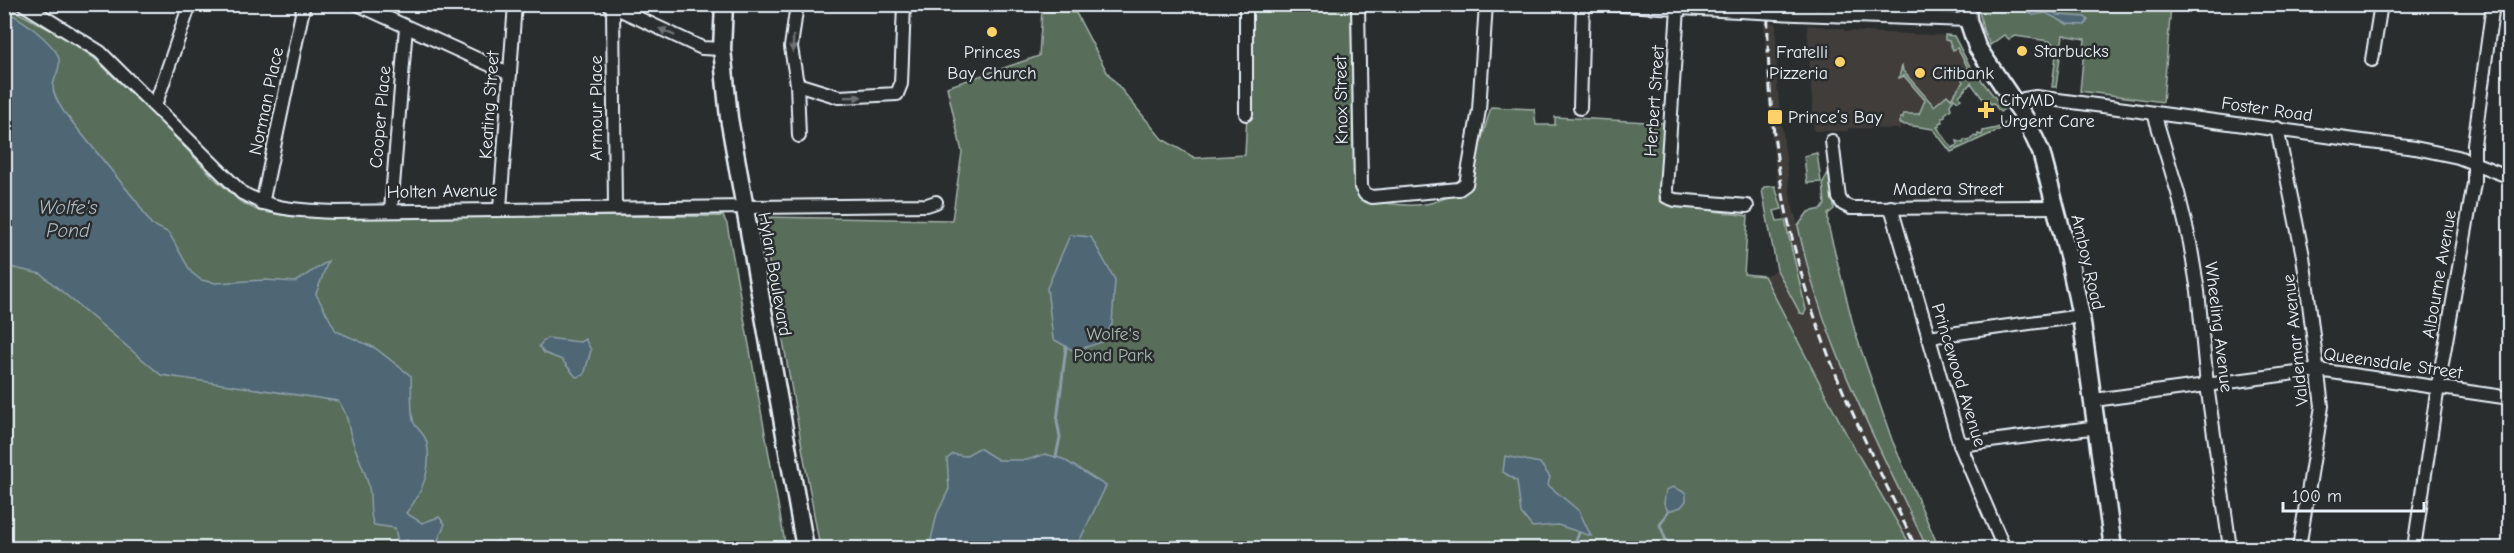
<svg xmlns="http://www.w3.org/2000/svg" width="2514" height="553" font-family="'Comic Neue',sans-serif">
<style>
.built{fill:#403e3b}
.green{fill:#596e5a;stroke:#a0b0a9;stroke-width:1.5}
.water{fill:#506675;stroke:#8d9ea9;stroke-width:1.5}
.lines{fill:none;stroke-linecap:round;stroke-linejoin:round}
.stream{stroke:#8d9ea9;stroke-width:3}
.minor-casing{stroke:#e8f1f8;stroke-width:16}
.major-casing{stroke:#e8f1f8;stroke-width:21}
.minor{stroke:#2a2d2e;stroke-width:12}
.major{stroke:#2a2d2e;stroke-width:16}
.rail{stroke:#e8f1f8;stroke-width:3;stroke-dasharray:9 4.5;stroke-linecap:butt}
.minor-bridge-casing{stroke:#e8f1f8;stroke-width:16;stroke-linecap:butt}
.minor-bridge{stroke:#2a2d2e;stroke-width:12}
.oneway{fill:#6c7275}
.poi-dot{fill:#ffd166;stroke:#2a2d2e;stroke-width:2}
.labels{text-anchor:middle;stroke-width:5;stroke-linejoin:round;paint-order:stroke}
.poi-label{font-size:18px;fill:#e8f1f8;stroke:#2a2d2e;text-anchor:start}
.street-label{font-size:18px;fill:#e8f1f8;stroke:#2a2d2e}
.park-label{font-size:18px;fill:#a8b6b1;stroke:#2a2d2e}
.water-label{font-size:20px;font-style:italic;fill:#abb9c4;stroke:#2a2d2e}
</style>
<rect width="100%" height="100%" fill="#2a2d2e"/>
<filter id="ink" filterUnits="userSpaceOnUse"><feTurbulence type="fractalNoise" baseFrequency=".0167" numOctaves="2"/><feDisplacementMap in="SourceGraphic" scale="12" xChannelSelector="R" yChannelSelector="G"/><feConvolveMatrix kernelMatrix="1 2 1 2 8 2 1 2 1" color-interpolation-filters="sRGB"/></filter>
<g filter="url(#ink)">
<g class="built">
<path d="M1764,22L1776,23L1777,86L1791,200L1815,289L1858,403L1927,548H1912L1849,439L1764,276L1777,270L1800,313L1794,263L1779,194L1770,126Z"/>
<path d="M1807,25L1844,29V31L1953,36L1972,68L1933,129L1900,124V129L1848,128V131H1814Z"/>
</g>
<g class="green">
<path d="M4,5L69,40L95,59L156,117L213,177L241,202L259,211L294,217L723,216L727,224L786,548H5Z"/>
<path d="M1255,5H1351L1354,186L1363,200C1409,206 1426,212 1468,186L1491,107L1534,109L1536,125H1555V117L1666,123L1659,201L1667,204L1748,216L1744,274L1764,276L1849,439L1912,548H820L761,217L952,220L962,152L947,87L1039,56L1042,10L1076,13L1107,72L1162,139L1195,158L1245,155L1252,8Z"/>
<path d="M1978,5H2171L2163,102L2080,91L2085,39L2063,35L2056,87H2052L2056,55L2054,44L2049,41L2015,36L2009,39L2004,35L1990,45L1983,30Z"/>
<path d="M1945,35L1954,36L1968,63L2004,109L2000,112L1993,103L1991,104L1988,100L1985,102L1971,83L1959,96L1961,99L1958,101L1954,98L1950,105L1951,109L1945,114V117L1942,118L1943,122L1939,123L1940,126L1937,127L1952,148L1958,145L1957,141L1963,143L1964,140L1969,141L1974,136L1977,137L1978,134L1982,135L1983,131L1997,128L2010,120L2012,124L1951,152L1933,129L1900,124V118H1903V114H1919L1925,100L1904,76L1899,78L1902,65L1903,71L1934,106L1947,95L1951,99L1963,82L1960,75L1969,70L1957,48L1953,50L1949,41L1945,40Z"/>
<path d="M1817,153L1821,182L1807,183L1804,156Z"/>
<path d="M1828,173L1834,199V209L1828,214V225L1855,332L1892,440L1939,548H1927C1878,444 1821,340 1798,226L1808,212L1822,209L1825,204L1823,183Z"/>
<path d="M1775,186L1782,209L1774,211L1777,221L1785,220L1806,310L1804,314L1800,313L1777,270L1762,190L1764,187Z"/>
</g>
<g class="water">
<path d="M2013,5L2042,6L2058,15L2085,17L2088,20L2085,25L2067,24L2046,13L2033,15Z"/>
<path d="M4,12C18,14 56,45 59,59C61,70 54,76 53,86C53,95 59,104 64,112L137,202L151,224L169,233L191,272L201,280L216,283L265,280L295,282L328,261L316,294L336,331L375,348L411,376C412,387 410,414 414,423C418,430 425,434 427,443C432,469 422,494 406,513L422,523L439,517L445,524L438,540L440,546L437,548H410L407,540L398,542L395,528L374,525C368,512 372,501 369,488C366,471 357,456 352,439C346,422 350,417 338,401L161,375L41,274L5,266Z"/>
<path d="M1070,235L1091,237L1115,280L1112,324L1102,342L1074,351L1053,339L1047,288Z"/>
<path d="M547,338L580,342L585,339L591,350L584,375L576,377L562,360L544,353L539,346Z"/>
<path d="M979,448L998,460H1027L1045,454L1063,459L1106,486L1076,548L1010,546L1008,548H929L937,514L949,489L947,459L953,454L965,456Z"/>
<path d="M1505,456L1540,463L1550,477L1548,485L1579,511L1591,536L1558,525L1532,527L1521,513L1517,481L1503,472Z"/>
<path d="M1673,487L1686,493V501L1681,507L1668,511L1664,503L1666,490Z"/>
</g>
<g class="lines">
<g class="stream">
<path d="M1056,457L1060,437L1057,421L1066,347"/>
<path d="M1668,511L1660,525L1669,548"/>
<path d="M489,548L498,541L503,548"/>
<path d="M1573,548L1579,533"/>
</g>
<defs>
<g id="minor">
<path d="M23,4L100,52L242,193C276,211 297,210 335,212L927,205L936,202"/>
<path d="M357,4L510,74"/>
<path d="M608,4L702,48L722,49"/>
<path d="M797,4L791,47L797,84L799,136"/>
<path d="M1246,4V114"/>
<path d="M1358,4L1361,187L1365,194L1372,197L1459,189L1466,184L1479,110L1486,4"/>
<path d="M1601,4L1739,11"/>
<path d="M613,7L615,208"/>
<path d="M1678,8L1666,189L1667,197L1675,200L1747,206"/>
<path d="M1796,14L1968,20"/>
<path d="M2372,60L2381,4"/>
<path d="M797,84L839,97L897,94L901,84L904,4"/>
<path d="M2016,103L2024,99L2036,97L2415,148L2458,157L2510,177"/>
<path d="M155,106L190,4"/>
<path d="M1580,108L1583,4"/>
<path d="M2154,113L2178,193L2190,243L2198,291L2207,385L2230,548"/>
<path d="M2277,128L2303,256L2322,406L2299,548"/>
<path d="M1832,141L1839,198L1843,204L1851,208L2054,207"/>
<path d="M262,204L304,4"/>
<path d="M1891,207L1960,445L2004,548"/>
<path d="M500,208L515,4"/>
<path d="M391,210L406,27"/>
<path d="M1928,337L2081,316"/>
<path d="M2094,400L2318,370L2510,398"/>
<path d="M1960,445L2098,427"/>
<path d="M2414,548L2438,386L2474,183V144L2493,4"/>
</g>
<g id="major">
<path d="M724,4L722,49L729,118L805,548"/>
<path d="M1967,4L1968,20L1977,47L2025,118L2041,152L2069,259L2081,316L2113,548"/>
</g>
</defs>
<use href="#minor" class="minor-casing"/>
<use href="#major" class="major-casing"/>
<use href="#minor" class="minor"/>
<use href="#major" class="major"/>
<path class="rail" d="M1768,4C1766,116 1782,227 1820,332C1846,406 1883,477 1916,548"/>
<defs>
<path id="minor-bridge" d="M1739,11L1796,14"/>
</defs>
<use href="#minor-bridge" class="minor-bridge-casing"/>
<use href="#minor-bridge" class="minor-bridge"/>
</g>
<defs><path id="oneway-solid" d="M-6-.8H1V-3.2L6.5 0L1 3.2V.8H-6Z" transform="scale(1.5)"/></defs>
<g class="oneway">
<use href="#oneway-solid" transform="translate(667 32) rotate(-155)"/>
<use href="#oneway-solid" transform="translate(793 44) rotate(91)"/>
<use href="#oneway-solid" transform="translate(853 97) rotate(-2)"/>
</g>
</g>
<g class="poi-dot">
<circle cx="992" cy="32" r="6"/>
<circle cx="2022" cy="51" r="6"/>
<circle cx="1840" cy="62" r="6"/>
<circle cx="1920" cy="73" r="6"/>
<path d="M1983 101h6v6h6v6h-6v6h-6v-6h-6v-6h6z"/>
<rect x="1767" y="109" width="16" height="16" rx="3"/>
</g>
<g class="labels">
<g class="poi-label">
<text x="2034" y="57">Starbucks</text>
<text x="992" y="58" text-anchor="middle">Princes<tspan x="992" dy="21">Bay Church</tspan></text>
<text x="1828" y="58" text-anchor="end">Fratelli<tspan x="1828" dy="21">Pizzeria</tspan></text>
<text x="1932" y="79">Citibank</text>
<text x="2000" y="106">CityMD<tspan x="2000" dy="21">Urgent Care</tspan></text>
<text x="1788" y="123">Prince’s Bay</text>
</g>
<g class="street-label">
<text transform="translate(1341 100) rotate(-91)" y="6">Knox Street</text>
<text transform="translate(266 101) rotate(-78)" y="6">Norman Place</text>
<text transform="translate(1654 101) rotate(-86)" y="6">Herbert Street</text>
<text transform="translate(489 105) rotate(-86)" y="6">Keating Street</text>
<text transform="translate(596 108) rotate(-90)" y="6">Armour Place</text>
<text transform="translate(2267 109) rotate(8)" y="6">Foster Road</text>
<text transform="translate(380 117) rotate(-85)" y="6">Cooper Place</text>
<text x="1948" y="195">Madera Street</text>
<text transform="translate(442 191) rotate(-1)" y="6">Holten Avenue</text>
<text transform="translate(2088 262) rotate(77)" y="6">Amboy Road</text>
<text transform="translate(775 274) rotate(80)" y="6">Hylan Boulevard</text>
<text transform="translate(2439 274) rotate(-80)" y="6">Albourne Avenue</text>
<text transform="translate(2219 327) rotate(83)" y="6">Wheeling Avenue</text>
<text transform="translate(2295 340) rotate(-96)" y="6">Valdemar Avenue</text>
<text transform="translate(2393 363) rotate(8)" y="6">Queensdale Street</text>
<text transform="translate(1959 375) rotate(73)" y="6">Princewood Avenue</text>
</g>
<g class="park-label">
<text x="1113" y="340">Wolfe's<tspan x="1113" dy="21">Pond Park</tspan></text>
</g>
<g class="water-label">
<text x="68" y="214">Wolfe's<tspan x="68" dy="23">Pond</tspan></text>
</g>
</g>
<rect width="2514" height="553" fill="none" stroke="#2a2d2e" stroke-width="24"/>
<rect x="12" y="12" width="2490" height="529" fill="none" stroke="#e8f1f8" stroke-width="2" filter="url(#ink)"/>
<path d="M2283 502v9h141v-9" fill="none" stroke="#e8f1f8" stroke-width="3"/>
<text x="2292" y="502" font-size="18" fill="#e8f1f8" stroke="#2a2d2e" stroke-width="4.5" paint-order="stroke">100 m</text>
</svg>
